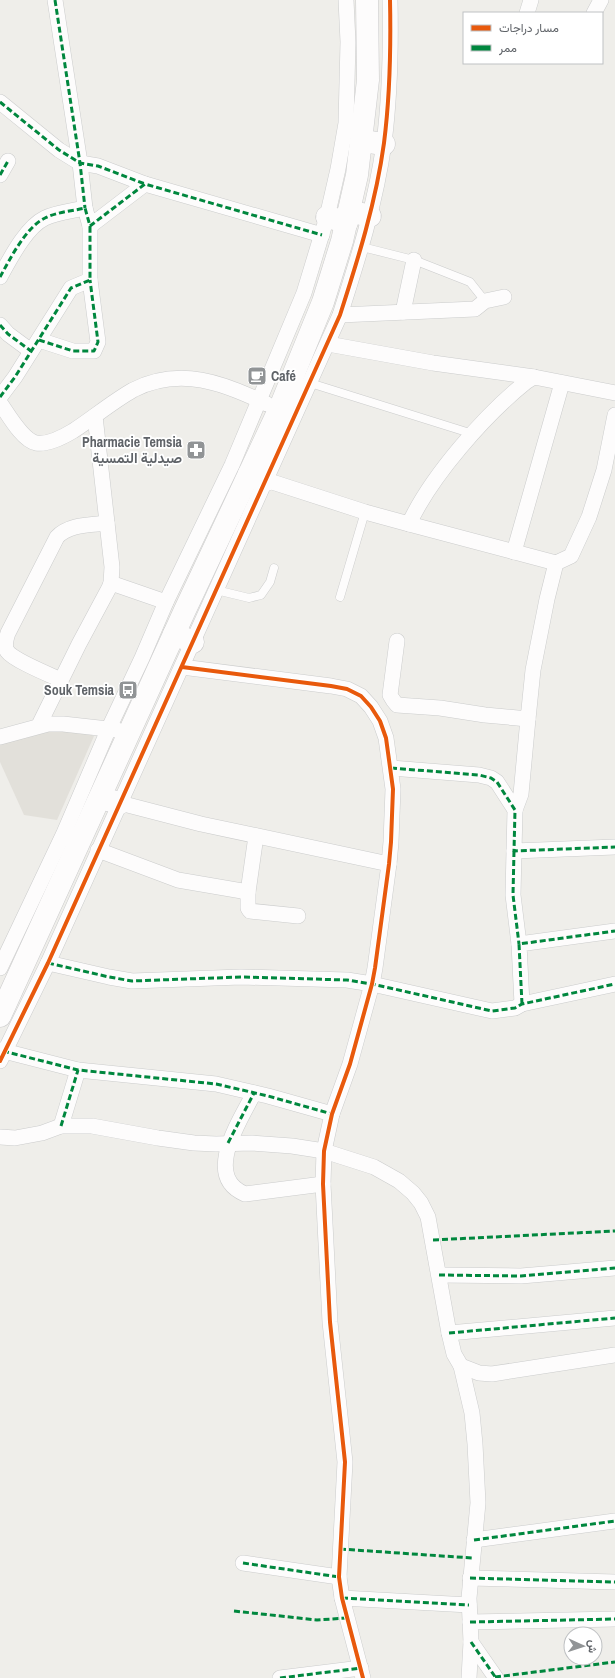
<svg xmlns="http://www.w3.org/2000/svg" width="615" height="1678" font-family="'Archivo Narrow',Vazirmatn,sans-serif">
<style>
.education{fill:#e2e0da}
.lines{fill:none;stroke-linecap:round;stroke-linejoin:round}
.service-casing{stroke:#cbcccc;stroke-width:9}
.minor-casing{stroke:#cbcccc;stroke-width:16}
.secondary-casing{stroke:#cacacb;stroke-width:23}
.service{stroke:#fdfcfc;stroke-width:8}
.minor{stroke:#fdfcfc;stroke-width:15}
.secondary{stroke:#fdfcfc;stroke-width:22}
.quiet{stroke:#00873e;stroke-width:3;stroke-dasharray:6 3;stroke-linecap:butt}
.cycleway-casing{stroke:#fff;stroke-width:6}
.cycleway{stroke:#e8590c;stroke-width:4}
.labels{text-anchor:middle;stroke-width:3.5;stroke-linejoin:round;paint-order:stroke}
.poi-label{font-size:14px;font-weight:bold;fill:#5f6368;stroke:#fff;text-anchor:end}
</style>
<rect width="100%" height="100%" fill="#efeeea"/>
<path class="education" d="M73,727L94,736L57,820L24,815L0,762V738Z"/>
<g class="lines">
<defs>
<g id="service">
<path d="M362,247L414,260L470,282L485,301"/>
<path d="M310,383L473,434"/>
<path d="M216,590L249,598L261,595L270,582L274,568"/>
<path d="M340,597L365,512"/>
</g>
<g id="minor">
<path d="M55,0L80,163L85,208"/>
<path d="M527,13L531,0"/>
<path d="M594,13L601,0"/>
<path d="M0,102L59,150L80,163L98,166L145,184"/>
<path d="M0,175L8,161"/>
<path d="M0,277C10,259 26,227 45,218C57,212 72,211 85,208L90,226L145,184L322,235"/>
<path d="M403,312L414,260"/>
<path d="M340,315L475,309L485,301L504,297"/>
<path d="M0,325L8,334L31,351"/>
<path d="M39,340L73,351H94L98,342L90,280"/>
<path d="M328,344L433,363L534,377"/>
<path d="M0,397L15,377L71,288L90,280V226"/>
<path d="M0,403C8,414 22,440 36,443C48,445 63,437 73,431C93,418 112,402 133,390C180,366 224,383 267,404"/>
<path d="M266,480L365,512L409,524C431,476 485,415 526,382L534,377L615,393"/>
<path d="M409,524L556,563"/>
<path d="M514,552L562,383"/>
<path d="M111,583L166,602"/>
<path d="M397,641L390,695L393,700L397,705L440,708L485,715L528,719L533,670L547,599L556,563L571,556L589,517L604,470L615,415"/>
<path d="M182,667L331,686L347,689L361,696L371,707L380,721L386,738L393,789L391,842L389,864L375,968L372,984L350,1064L332,1114L324,1151L323,1184L330,1322L345,1462L339,1577L342,1598L363,1678"/>
<path d="M61,680C50,675 13,660 7,651C4,646 6,639 8,633L57,537C69,524 90,525 107,523"/>
<path d="M39,725L79,644L109,588L111,583L112,567L95,416"/>
<path d="M0,737L48,724H63L117,730"/>
<path d="M391,768L479,775L491,778L497,782L515,810L514,851L615,847"/>
<path d="M120,803L201,824L389,864"/>
<path d="M515,810L521,794L528,719"/>
<path d="M98,850L178,880L248,892L256,836"/>
<path d="M514,851L513,895L519,944"/>
<path d="M248,892V908L250,911L298,916"/>
<path d="M48,963L109,977L132,981L241,977L347,980L372,984L492,1011L515,1008L522,1004L615,984"/>
<path d="M0,968L64,833L109,728L142,658L166,602L232,465L304,293L327,217L338,169L346,123L348,42L346,0"/>
<path d="M522,1004L519,944L615,931"/>
<path d="M0,1050L78,1070L216,1084L268,1096L332,1114"/>
<path d="M0,1061L48,963L340,315C358,259 376,202 384,143C390,96 391,48 390,0"/>
<path d="M254,1093C241,1119 202,1176 245,1194L323,1184"/>
<path d="M61,1126L78,1070"/>
<path d="M0,1137L15,1138L42,1133L61,1126H92L158,1138L194,1143L216,1144L252,1143L292,1146L324,1151L374,1167L399,1181L413,1193L421,1203L428,1217L449,1333L454,1354L461,1366L479,1373L492,1374L615,1355"/>
<path d="M439,1275L521,1276L615,1268"/>
<path d="M449,1333L615,1318"/>
<path d="M461,1366L472,1413L475,1444L478,1503L469,1598L471,1642L469,1678"/>
<path d="M474,1540L615,1521"/>
<path d="M243,1563L339,1577"/>
<path d="M470,1578L615,1582"/>
<path d="M342,1598L469,1605"/>
<path d="M470,1622L615,1619"/>
<path d="M471,1642L496,1678"/>
<path d="M280,1678L361,1668"/>
</g>
<g id="secondary">
<path d="M362,141L384,144"/>
<path d="M349,211L370,216"/>
<path d="M327,217L347,222"/>
<path d="M249,474L266,480"/>
<path d="M174,634L193,642"/>
<path d="M100,798L120,803"/>
<path d="M0,1016L185,610L279,410L323,302L342,241L357,175L368,80L367,0"/>
</g>
</defs>
<use href="#service" class="service-casing"/>
<use href="#minor" class="minor-casing"/>
<use href="#secondary" class="secondary-casing"/>
<use href="#service" class="service"/>
<use href="#minor" class="minor"/>
<use href="#secondary" class="secondary"/>
<g class="quiet">
<path d="M55,0L80,163L85,208"/>
<path d="M0,102L59,150L80,163L98,166L145,184"/>
<path d="M0,175L8,161"/>
<path d="M0,277C10,259 26,227 45,218C57,212 72,211 85,208L90,226L145,184L322,235"/>
<path d="M0,325L8,334L31,351"/>
<path d="M39,340L73,351H94L98,342L90,280"/>
<path d="M0,397L15,377L71,288L90,280V226"/>
<path d="M391,768L479,775L491,778L497,782L515,810L514,851L615,847"/>
<path d="M514,851L513,895L519,944"/>
<path d="M48,963L109,977L132,981L241,977L347,980L372,984L492,1011L515,1008L522,1004L615,984"/>
<path d="M522,1004L519,944L615,931"/>
<path d="M3,1051L78,1070L216,1084L268,1096L332,1114"/>
<path d="M61,1126L78,1070"/>
<path d="M228,1143L254,1093"/>
<path d="M433,1240L615,1231"/>
<path d="M439,1275L521,1276L615,1268"/>
<path d="M449,1333L615,1318"/>
<path d="M474,1540L615,1521"/>
<path d="M340,1549L472,1558"/>
<path d="M243,1563L339,1577"/>
<path d="M470,1578L615,1582"/>
<path d="M342,1598L469,1605"/>
<path d="M234,1611L317,1620L347,1618"/>
<path d="M470,1622L615,1619"/>
<path d="M471,1642L496,1678"/>
<path d="M495,1677L615,1662"/>
<path d="M280,1678L361,1668"/>
</g>
<defs>
<g id="cycleway">
<path d="M182,667L331,686L347,689L361,696L371,707L380,721L386,738L393,789L391,842L389,864L375,968L372,984L350,1064L332,1114L324,1151L323,1184L330,1322L345,1462L339,1577L342,1598L363,1678"/>
<path d="M0,1061L48,963L340,315C358,259 376,202 384,143C390,96 391,48 390,0"/>
</g>
</defs>
<use href="#cycleway" class="cycleway-casing"/>
<use href="#cycleway" class="cycleway"/>
</g>
<defs>
<symbol id="cafe-square" viewBox="-11 -11 22 22"><rect x="-9" y="-9" width="18" height="18" rx="4" fill="#919496" stroke="#fff"/><path d="M-5.5-4.5H6V0H3Q3 3.5 0 3.5H-2.5Q-5.5 3.5-5.5 0ZM3-3.2v2h1.7v-2ZM-6 4.5H4V6H-6Z" fill="#fff"/></symbol>
<symbol id="pharmacy-square" viewBox="-11 -11 22 22"><rect x="-9" y="-9" width="18" height="18" rx="4" fill="#919496" stroke="#fff"/><path d="M-2-6h4v4h4v4h-4v4h-4v-4h-4v-4h4Z" fill="#fff"/></symbol>
<symbol id="bus-square" viewBox="-11 -11 22 22"><rect x="-9" y="-9" width="18" height="18" rx="4" fill="#919496" stroke="#fff"/><path d="M-5-6H5V4H4V6H2V4H-2V6H-4V4H-5ZM-3.5-4V0h7V-4ZM-3.5 1.2v1.5H-2V1.2ZM2 1.2v1.5H3.5V1.2Z" fill="#fff"/></symbol>
</defs>
<g fill-rule="evenodd">
<use href="#cafe-square" x="246" y="365" width="22" height="22"/>
<use href="#pharmacy-square" x="185" y="439" width="22" height="22"/>
<use href="#bus-square" x="117" y="679" width="22" height="22"/>
</g>
<g class="labels">
<g class="poi-label">
<text x="271" y="381" text-anchor="start">Café</text>
<text x="182" y="447">Pharmacie Temsia<tspan x="182" dy="16">صيدلية التمسية</tspan></text>
<text x="114" y="695">Souk Temsia</text>
</g>
</g>
<rect x="463" y="12" width="140" height="52" fill="#ffffff" stroke="#bfc1c3"/>
<rect x="471" y="25" width="20" height="6" fill="#e8590c" stroke="#bfc1c3"/>
<text x="499" y="32" font-size="12" fill="#5f6368">مسار دراجات</text>
<rect x="471" y="45" width="20" height="6" fill="#00873e" stroke="#bfc1c3"/>
<text x="499" y="52" font-size="12" fill="#5f6368">ممر</text>
<g transform="translate(583 1646) rotate(93)"><circle r="19" fill="#ffffff" stroke="#bfc1c3"/>
<path d="M0-3L7 15L0 10L-7 15Z" fill="#919496"/>
<text y="-6" font-size="11" font-weight="bold" text-anchor="middle" fill="#5f6368">ش</text>
</g>
</svg>
